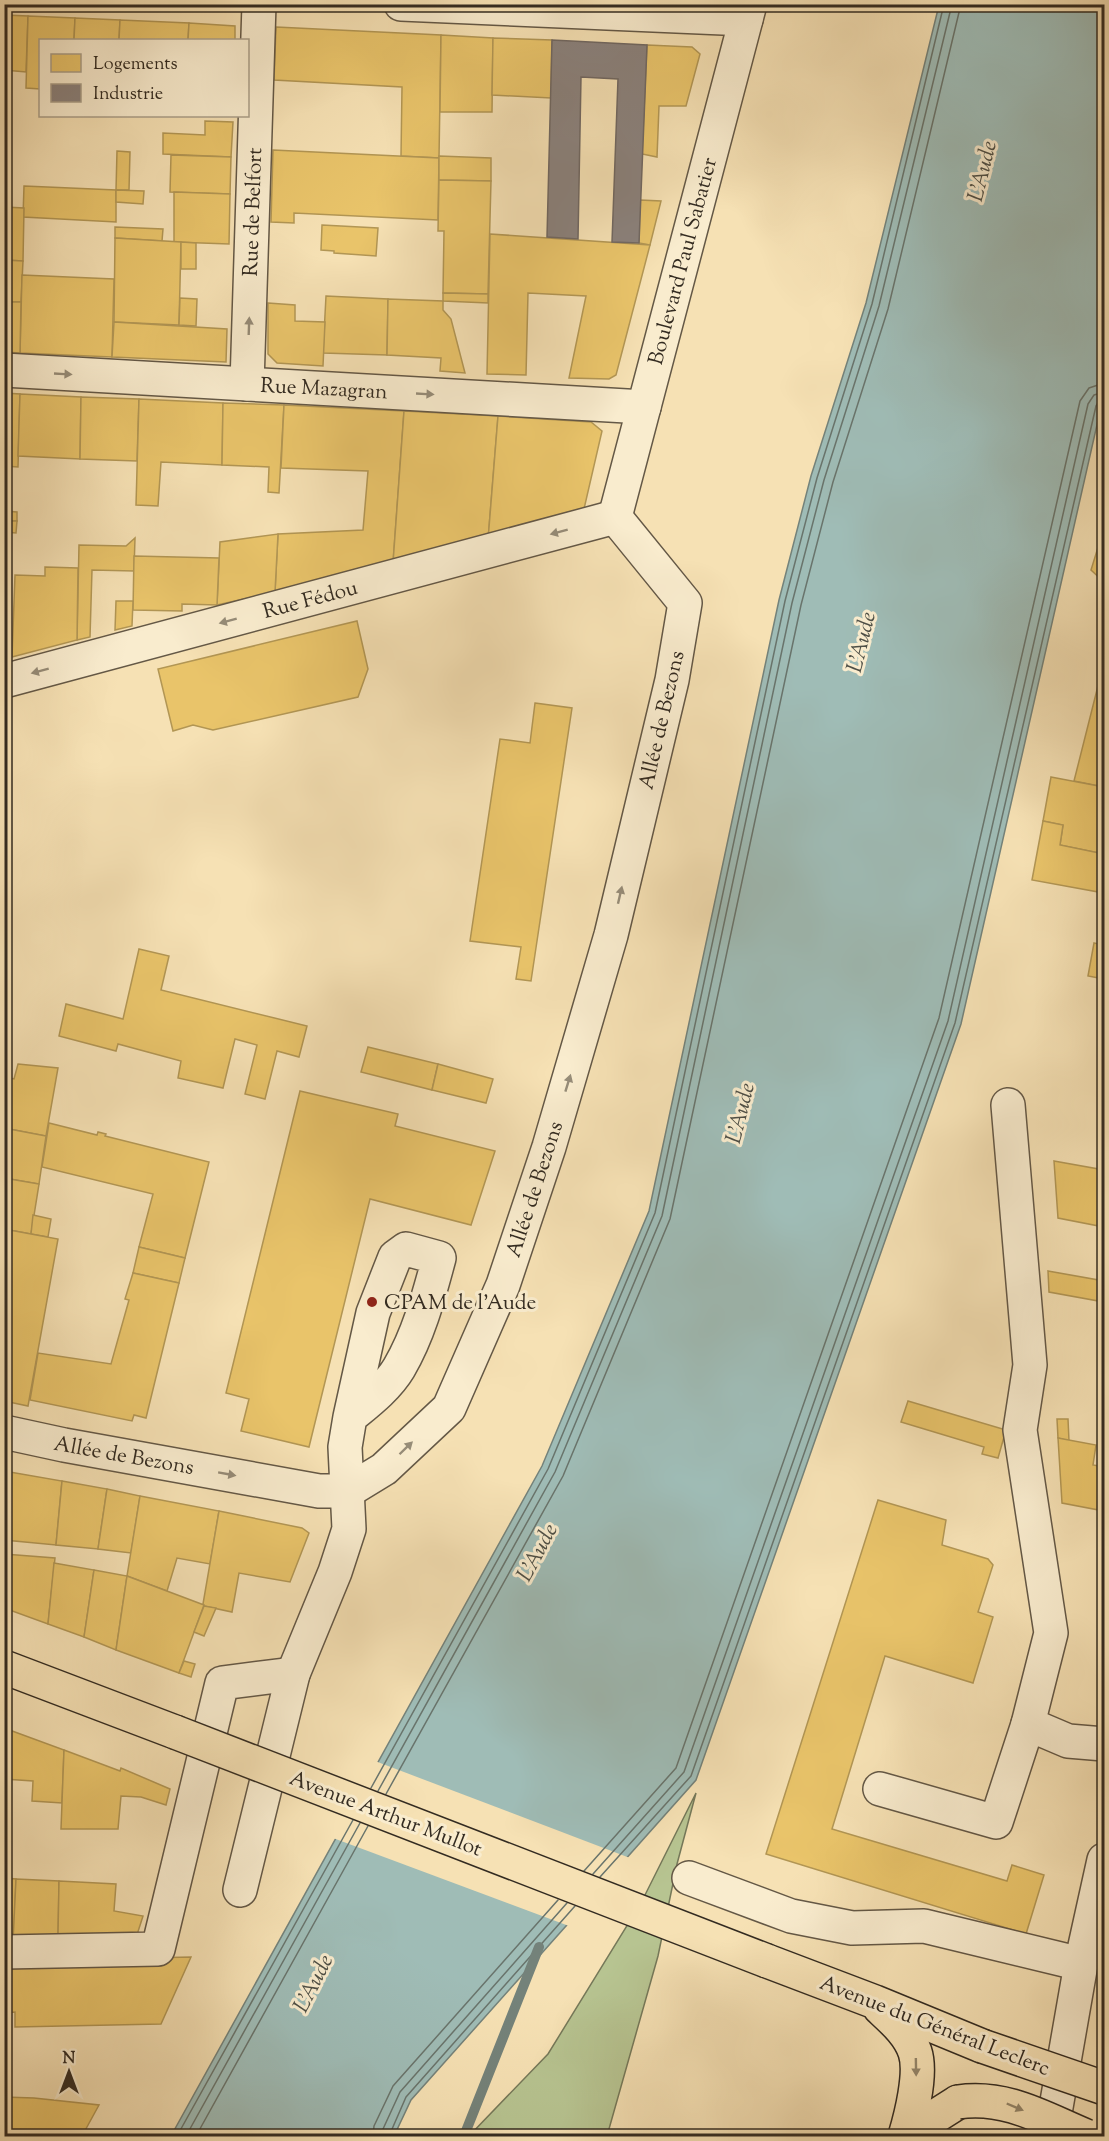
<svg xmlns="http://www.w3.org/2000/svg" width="1109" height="2141" font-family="'Sorts Mill Goudy',serif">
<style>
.green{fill:#b7c491;stroke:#757859;stroke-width:1.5}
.water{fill:#9fbcb6;stroke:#74827a;stroke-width:1.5}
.pier{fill:#f6e1b4}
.homes{fill:#e9c46a;stroke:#b29654;stroke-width:1.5}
.industry{fill:#8a817c;stroke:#706761;stroke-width:1.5}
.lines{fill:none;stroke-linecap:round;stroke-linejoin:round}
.shore{stroke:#69746c;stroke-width:1.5}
.stream{stroke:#74827a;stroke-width:10}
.minor-casing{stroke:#645846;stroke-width:36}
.major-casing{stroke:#332b21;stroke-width:36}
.minor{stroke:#f9ecce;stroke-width:33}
.major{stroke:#f6e1b4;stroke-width:33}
.major-bridge-casing{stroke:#332b21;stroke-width:36;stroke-linecap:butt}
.major-bridge{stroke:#f6e1b4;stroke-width:33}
.oneway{fill:#968c78}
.oneway2{fill:#94866a}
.poi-dot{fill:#8f2418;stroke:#f9ecce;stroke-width:2}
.labels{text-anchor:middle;stroke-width:6;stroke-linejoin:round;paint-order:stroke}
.street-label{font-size:21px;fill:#332b21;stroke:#f9ecce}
.poi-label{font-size:21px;fill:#332b21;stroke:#f9ecce;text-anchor:start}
.water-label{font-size:22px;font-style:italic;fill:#4e4f46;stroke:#f9ecce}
</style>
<rect width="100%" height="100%" fill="#f6e1b4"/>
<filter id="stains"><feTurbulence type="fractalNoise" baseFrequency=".00333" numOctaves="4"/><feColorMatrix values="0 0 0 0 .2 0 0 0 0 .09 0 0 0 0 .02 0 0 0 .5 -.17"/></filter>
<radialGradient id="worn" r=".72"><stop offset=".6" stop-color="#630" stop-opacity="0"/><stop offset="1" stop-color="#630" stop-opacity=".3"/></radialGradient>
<path class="green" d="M696,1793L677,1864L658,1956L607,2136H469L548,2054L641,1903Z"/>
<path class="water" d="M939,5H1104V394L961,1024L696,1780L411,2100L394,2136H171L542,1466L649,1211L779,600L811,476L866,303Z"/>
<path class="pier" d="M375,1761L630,1858L569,1926L333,1838Z"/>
<g class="homes">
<path d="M4,15L28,16L26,72L4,70Z"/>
<path d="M28,16L75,18L74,40H40V89L26,88Z"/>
<path d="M75,18L120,20L119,40H74Z"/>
<path d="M120,20L189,23L188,40H119Z"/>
<path d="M189,23L235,26V40H188Z"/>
<path d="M276,27L441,35L439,158L401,156L402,87L274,80Z"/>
<path d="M441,35L493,38L492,112H440Z"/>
<path d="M493,38L552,40L551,98L492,95Z"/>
<path d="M647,45L692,47L700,54L686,106H659L657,157L642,154Z"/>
<path d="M205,121L233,122L231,157L163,154V133L205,135Z"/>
<path d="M273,150L439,158L438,220L294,213V223L271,222Z"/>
<path d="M117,151L130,152L129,190H116Z"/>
<path d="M171,155L231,157L230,194L170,192Z"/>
<path d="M439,156L491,158V181L439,180Z"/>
<path d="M439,180L491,181L488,294L443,293L444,231H438Z"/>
<path d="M24,186L116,190V222L23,217Z"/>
<path d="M116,190L144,191L143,204L116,202Z"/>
<path d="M174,192L230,194L229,244L174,242Z"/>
<path d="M640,200L661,201L650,245L639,243Z"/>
<path d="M4,207L24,208L23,261L4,260Z"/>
<path d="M322,225L378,228L376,256L334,253V251L321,250Z"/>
<path d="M115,227L163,229L162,241L115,238Z"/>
<path d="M490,234L650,245L616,375L609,379L569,378L586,296L528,293L526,375L487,374Z"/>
<path d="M115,238L181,242L179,325L114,322Z"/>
<path d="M181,242L196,243V269H181Z"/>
<path d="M4,260L23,261L21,302H4Z"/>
<path d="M22,275L114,279L112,357L20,353Z"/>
<path d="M443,293L488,294V303L443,301Z"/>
<path d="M326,296L388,299L387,355L323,353Z"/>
<path d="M180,298L197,299L196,326L179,325Z"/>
<path d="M388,299L443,301V310L451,319L465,373L440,371L441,358L387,355Z"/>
<path d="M4,302H21L20,353L4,352Z"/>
<path d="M268,303L295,305V321L325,322L323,366L277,363L268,354Z"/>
<path d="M114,322L227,329L226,362L112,357Z"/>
<path d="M4,393L20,394L18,467L4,466Z"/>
<path d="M20,394L81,397L80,459L18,456Z"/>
<path d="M81,397L139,399L137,461L80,459Z"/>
<path d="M139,399L223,403L222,465L161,462L158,506L136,505Z"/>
<path d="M223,403L284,405L279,493L268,492L269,467L222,465Z"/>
<path d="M284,405L404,411L393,563L275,592L278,534L363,530L368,471L281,468Z"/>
<path d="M404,411L498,416L488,540L393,563Z"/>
<path d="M498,416L591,422L602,431L584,509L488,540Z"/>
<path d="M4,511L17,512V521H4Z"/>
<path d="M4,521H17L16,533L4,532Z"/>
<path d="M278,534L275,592L217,605L220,542Z"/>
<path d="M135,538L134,571L92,570L90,637L77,640L79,545L126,546Z"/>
<path d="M1099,544L1104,545V582L1091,570Z"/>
<path d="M134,556L219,558L217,605L182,604V611L133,610Z"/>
<path d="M45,567L78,568L77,640L12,657L15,575L45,576Z"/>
<path d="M116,601H133L132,626L115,630Z"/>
<path d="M357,621L368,669L358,697L213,730L193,725L173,731L158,669Z"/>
<path d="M1104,662V787L1074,781Z"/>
<path d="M535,703L572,708L531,981L516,979L521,947L470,941L500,739L530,743Z"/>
<path d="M1051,777L1104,787V854L1060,845L1063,825L1043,821Z"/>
<path d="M1043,821L1063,825L1060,845L1104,854V893L1032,880Z"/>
<path d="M1094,943L1104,945V979L1088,976Z"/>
<path d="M139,949L169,956L161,990L307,1026L299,1057L277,1051L265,1099L245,1094L257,1045L235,1039L223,1088L178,1078L181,1061L118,1044L116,1051L59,1036L66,1004L123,1019Z"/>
<path d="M368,1047L438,1064L432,1090L361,1072Z"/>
<path d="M18,1064L58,1068L46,1136L4,1128V1077L14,1079Z"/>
<path d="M438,1064L493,1079L486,1103L432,1090Z"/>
<path d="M300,1091L398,1114L395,1126L495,1151L471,1225L370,1199L309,1447L241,1431L249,1399L226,1393Z"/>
<path d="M49,1123L97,1135L98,1132L106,1134L105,1136L209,1162L185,1258L139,1247L153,1194L42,1167Z"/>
<path d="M4,1128L46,1136L39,1184L4,1178Z"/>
<path d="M1054,1161L1104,1170V1227L1058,1218Z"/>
<path d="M4,1178L39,1184L31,1234L4,1229Z"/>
<path d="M33,1215L51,1219L48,1237L31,1234Z"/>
<path d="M4,1229L58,1239L28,1406L4,1401V1285L7,1271H4Z"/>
<path d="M139,1247L185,1258L179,1283L133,1273Z"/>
<path d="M1048,1271L1104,1281V1302L1049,1292Z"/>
<path d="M133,1273L179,1283L146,1418L134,1415L132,1421L30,1400L38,1353L111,1364L129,1300L125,1299Z"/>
<path d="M908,1401L1006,1430L998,1458L982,1454L984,1447L901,1422Z"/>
<path d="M1057,1419H1068L1069,1441L1058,1438Z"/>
<path d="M1058,1438L1096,1445L1093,1465L1104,1467V1511L1062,1503Z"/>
<path d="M4,1471L62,1481L56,1545L4,1540Z"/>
<path d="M62,1481L107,1489L98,1549L56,1545Z"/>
<path d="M107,1489L140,1496L131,1553L98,1549Z"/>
<path d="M140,1496L219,1511L210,1564L177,1558L167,1591L127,1576Z"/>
<path d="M878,1500L946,1520L942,1545L988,1559L993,1565L978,1612L993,1617L973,1683L885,1656L832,1829L1007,1881L1012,1865L1044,1875L1026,1934L766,1854Z"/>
<path d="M219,1511L302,1528L309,1533L290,1582L239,1573L232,1612L204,1606L203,1604Z"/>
<path d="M4,1554L55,1558L48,1624L4,1608Z"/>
<path d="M54,1563L94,1570L84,1637L48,1624Z"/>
<path d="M94,1570L127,1576L116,1650L84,1637Z"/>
<path d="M127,1576L204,1605L179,1673L116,1650Z"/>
<path d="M204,1606L216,1608L204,1636L194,1632Z"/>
<path d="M184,1661L195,1664L191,1677L179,1673Z"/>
<path d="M4,1728L64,1750L62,1803L32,1801L33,1781L4,1779Z"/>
<path d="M64,1750L120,1771L121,1768L170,1789L166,1805L141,1797L121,1796L118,1829H61Z"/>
<path d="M4,1878L16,1879L14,1934H4Z"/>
<path d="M16,1879L59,1881L58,1940L13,1941Z"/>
<path d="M59,1881L116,1884L114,1911L143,1916L135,1941L58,1935Z"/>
<path d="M191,1957L161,2024L15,2027V2012L4,2013V1961Z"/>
<path d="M4,2097L34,2098L99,2105L82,2136H4Z"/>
</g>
<path class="industry" d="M552,40L647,45L639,243L612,242L618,79L581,77L578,239L547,237Z"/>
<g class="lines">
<g class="shore">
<path d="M371,1788L548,1469L655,1213L785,601L817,478L872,304L944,4"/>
<path d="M378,1791L555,1472L662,1216L792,603L824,480L879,306L952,4"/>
<path d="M386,1794L563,1476L670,1219L801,605L833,482L888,309L961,4"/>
<path d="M584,1871L676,1768L939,1018L1080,401L1089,388L1104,383"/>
<path d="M593,1874L684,1772L948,1021L1088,404L1094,395L1104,392"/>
<path d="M600,1877L691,1776L955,1023L1096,406L1099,401L1104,400"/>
<path d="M177,2136L353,1820"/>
<path d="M186,2136L360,1823"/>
<path d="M196,2136L368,1826"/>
<path d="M373,2136L374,2126L393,2086L558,1900"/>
<path d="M382,2136L383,2129L400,2092L567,1903"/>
<path d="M389,2136L406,2097L575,1906"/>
</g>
<path class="stream" d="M464,2136L539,1947"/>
<defs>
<g id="minor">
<path d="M401,4L746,19"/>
<path d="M4,370L644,407"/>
<path d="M247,384L259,4"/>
<path d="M615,517L750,4"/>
<path d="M4,681L615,517"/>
<path d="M1008,1105L1030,1365L1020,1430L1051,1633L1028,1724"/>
<path d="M4,1432L64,1445L319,1491H348L384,1469L449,1408L503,1285L549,1147L611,935L672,680L685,603L615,517"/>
<path d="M880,1789L996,1822L1028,1724L1068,1741L1104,1744"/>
<path d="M689,1878L791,1916L852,1928L924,1926L1081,1964"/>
<path d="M240,1890L293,1674L335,1572L349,1529L345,1447L350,1417C367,1403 387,1388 399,1368C419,1334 429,1295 439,1258L406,1249L395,1257L373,1313L350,1417"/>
<path d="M4,1952L158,1949L222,1683L293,1674"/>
<path d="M1051,2136L1081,1964L1104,1860"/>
</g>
<g id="major">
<path d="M4,1667L175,1732"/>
<path d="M767,1961L875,2002L982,2046"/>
<path d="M880,2008C894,2021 909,2034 915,2052C922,2073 911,2116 905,2136"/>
<path d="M906,2135L958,2102"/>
</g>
</defs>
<use href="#minor" class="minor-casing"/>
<use href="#major" class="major-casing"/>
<use href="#minor" class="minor"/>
<use href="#major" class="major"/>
<defs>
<g id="major-bridge">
<path d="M175,1732L767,1961"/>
<path d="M982,2046L1104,2088"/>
<path d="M958,2102C1006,2095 1043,2118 1086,2136"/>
</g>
</defs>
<use href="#major-bridge" class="major-bridge-casing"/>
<use href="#major-bridge" class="major-bridge"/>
</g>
<defs><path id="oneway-solid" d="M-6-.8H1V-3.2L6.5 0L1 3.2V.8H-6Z" transform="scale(1.5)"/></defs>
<g class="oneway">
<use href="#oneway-solid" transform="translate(249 326) rotate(-88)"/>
<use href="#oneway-solid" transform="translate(63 374) rotate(3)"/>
<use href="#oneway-solid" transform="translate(425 394) rotate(3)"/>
<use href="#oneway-solid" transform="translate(559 532) rotate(165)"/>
<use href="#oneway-solid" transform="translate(228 621) rotate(165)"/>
<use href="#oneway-solid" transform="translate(40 671) rotate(165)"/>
<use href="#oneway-solid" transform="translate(620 895) rotate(-77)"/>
<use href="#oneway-solid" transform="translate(568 1083) rotate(-73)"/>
<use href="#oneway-solid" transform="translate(406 1448) rotate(-44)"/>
<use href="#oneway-solid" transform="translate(227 1474) rotate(10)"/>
</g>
<g class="oneway2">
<use href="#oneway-solid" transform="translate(916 2067) rotate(89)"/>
<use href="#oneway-solid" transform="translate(1015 2107) rotate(23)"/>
</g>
<circle class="poi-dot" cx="372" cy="1302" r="6"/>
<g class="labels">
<g class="street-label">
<text transform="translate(252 212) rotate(-88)" y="7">Rue de Belfort</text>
<text transform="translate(682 261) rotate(-75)" y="7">Boulevard Paul Sabatier</text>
<text transform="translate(324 388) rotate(3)" y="7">Rue Mazagran</text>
<text transform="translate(310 599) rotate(-15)" y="7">Rue Fédou</text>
<text transform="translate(661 720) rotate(-77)" y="7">Allée de Bezons</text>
<text transform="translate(534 1189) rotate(-72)" y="7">Allée de Bezons</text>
<text transform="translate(124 1455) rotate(10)" y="7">Allée de Bezons</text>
<text transform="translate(386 1813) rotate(21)" y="7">Avenue Arthur Mullot</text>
<text transform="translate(935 2025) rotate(21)" y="7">Avenue du Général Leclerc</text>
</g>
<g class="poi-label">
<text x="384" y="1309">CPAM de l'Aude</text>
</g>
<g class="water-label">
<text transform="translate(981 171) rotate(-76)" y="8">L'Aude</text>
<text transform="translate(860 642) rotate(-76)" y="8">L'Aude</text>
<text transform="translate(739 1113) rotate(-76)" y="8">L'Aude</text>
<text transform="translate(536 1552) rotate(-62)" y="8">L'Aude</text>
<text transform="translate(312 1983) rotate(-63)" y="8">L'Aude</text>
</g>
</g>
<rect width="1109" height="2141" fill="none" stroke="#f6e1b4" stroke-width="24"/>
<rect x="6" y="6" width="1097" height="2129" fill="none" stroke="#332b21" stroke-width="3"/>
<rect x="12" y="12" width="1085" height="2117" fill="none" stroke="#332b21" stroke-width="1.5"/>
<rect x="39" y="39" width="210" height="78" fill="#f9ecce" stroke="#aa9f89" stroke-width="1.5"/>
<rect x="51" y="54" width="30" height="18" fill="#e9c46a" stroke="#aa9f89" stroke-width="1.5"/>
<text x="93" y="69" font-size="18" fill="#332b21">Logements</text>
<rect x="51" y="84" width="30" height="18" fill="#8a817c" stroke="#aa9f89" stroke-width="1.5"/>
<text x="93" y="99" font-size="18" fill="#332b21">Industrie</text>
<g transform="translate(69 2072)" stroke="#f9ecce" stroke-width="4.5" paint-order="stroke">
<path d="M0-4.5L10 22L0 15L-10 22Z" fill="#332b21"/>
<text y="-9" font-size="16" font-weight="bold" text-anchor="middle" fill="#332b21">N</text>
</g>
<rect width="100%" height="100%" filter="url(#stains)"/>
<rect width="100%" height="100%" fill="url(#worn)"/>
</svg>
